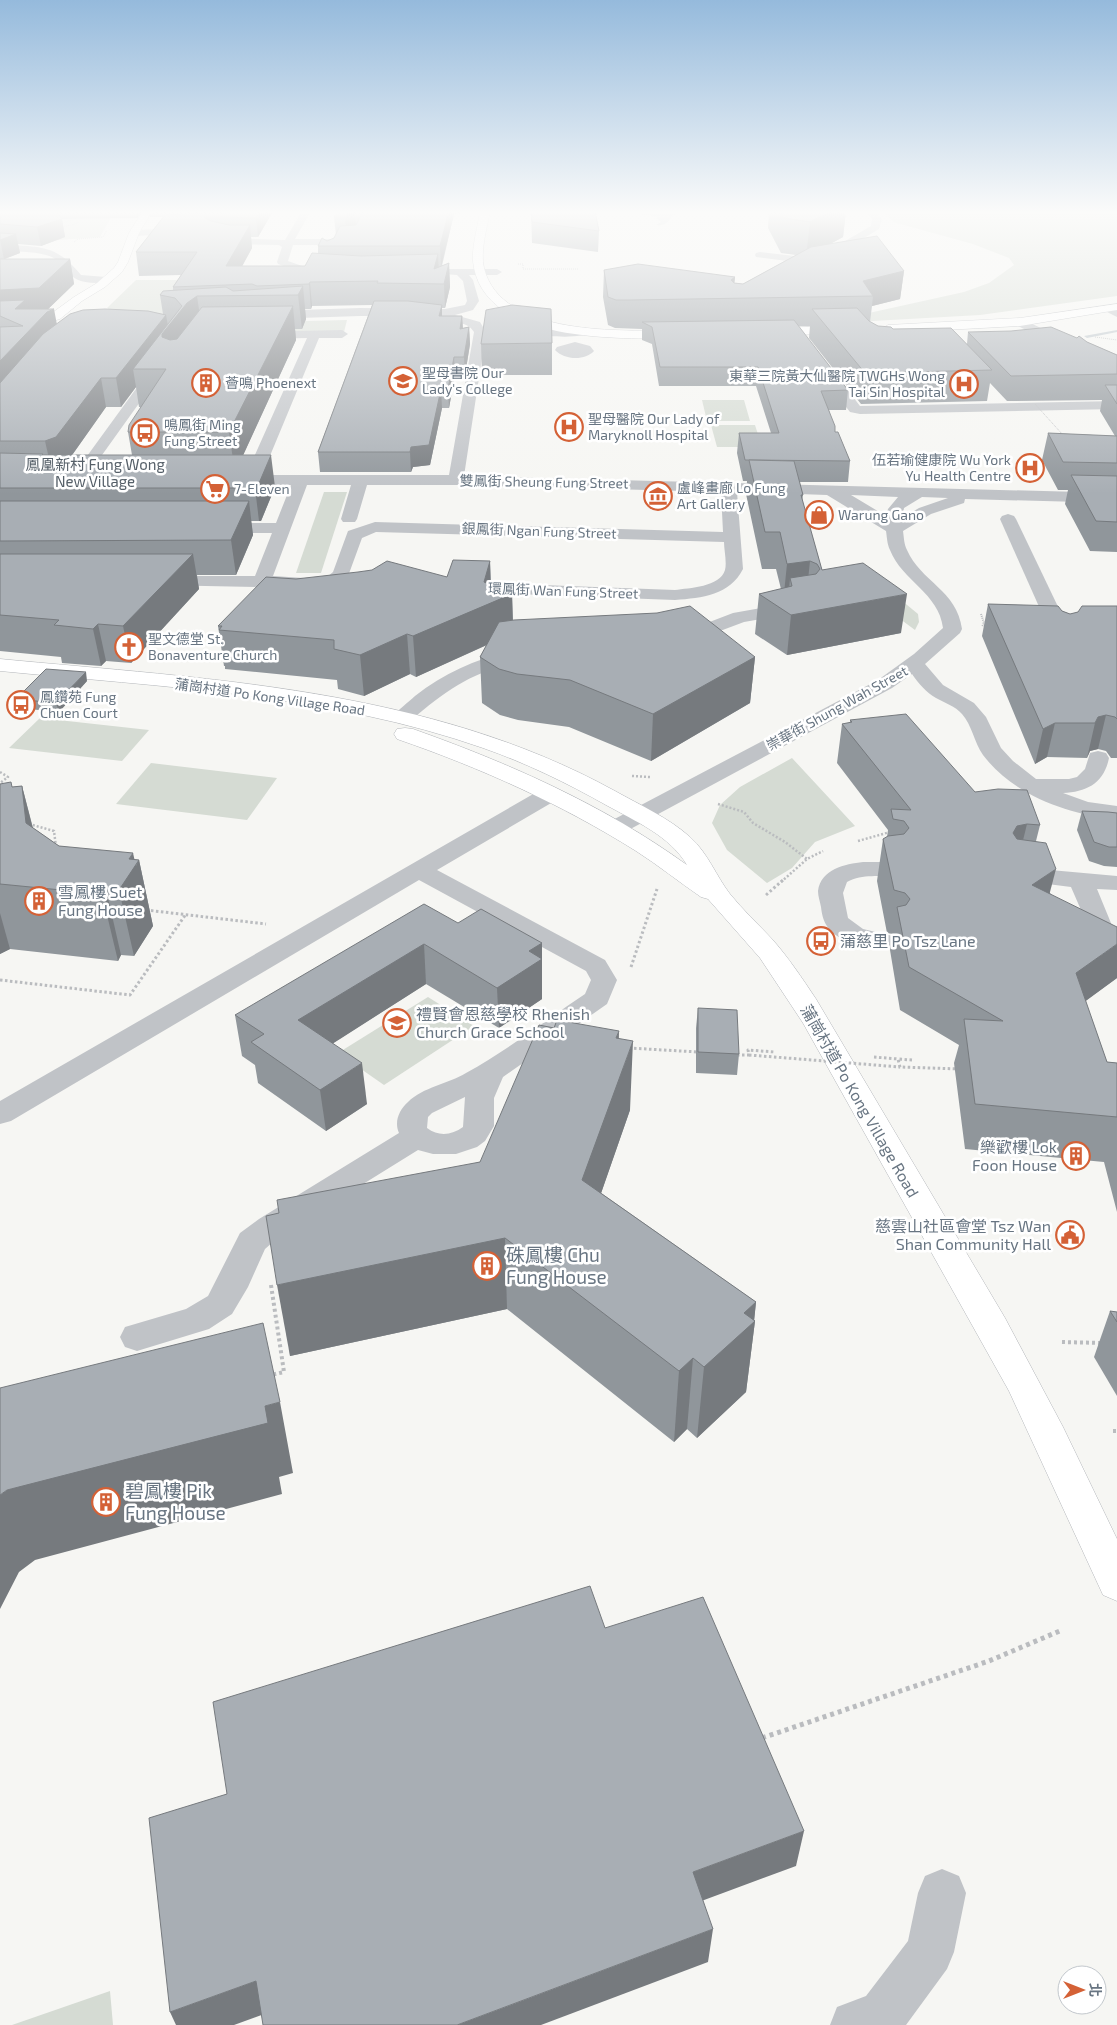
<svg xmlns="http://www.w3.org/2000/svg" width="1117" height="2025" font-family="'Exo 2','Noto Sans TC',sans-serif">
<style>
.green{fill:#d5dbd3}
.water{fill:#bac3c9}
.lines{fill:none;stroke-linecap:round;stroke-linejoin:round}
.stream{fill:#bac3c9;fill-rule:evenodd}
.major-casing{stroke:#b4b7bb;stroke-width:1}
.path-far5{stroke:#babcbf;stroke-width:1;stroke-dasharray:1 1;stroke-linecap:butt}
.path-far4{stroke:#babcbf;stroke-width:2;stroke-dasharray:1 1;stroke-linecap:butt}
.path-far3{stroke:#babcbf;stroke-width:2.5;stroke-dasharray:2 2;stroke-linecap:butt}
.path-far2{stroke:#babcbf;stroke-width:3;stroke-dasharray:2.5 2.5;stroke-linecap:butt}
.path-far1{stroke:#babcbf;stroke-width:4;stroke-dasharray:3 3;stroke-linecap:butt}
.path{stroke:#babcbf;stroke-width:5;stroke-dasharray:4 4;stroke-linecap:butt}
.minor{fill:#c0c3c7;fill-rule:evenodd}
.major{fill:#fff;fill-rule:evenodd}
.path-bridge-far1{stroke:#babcbf;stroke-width:1;stroke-dasharray:1 1;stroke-linecap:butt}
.path-bridge{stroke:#babcbf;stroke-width:3;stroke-dasharray:2.5 2.5;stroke-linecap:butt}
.wall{fill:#90969b;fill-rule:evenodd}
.shaded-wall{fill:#767a7e}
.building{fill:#a8aeb4;stroke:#767a7e}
.labels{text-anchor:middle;stroke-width:5;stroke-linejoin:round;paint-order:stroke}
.far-poi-label{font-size:14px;fill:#687582;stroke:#fff;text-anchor:start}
.far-street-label{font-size:14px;fill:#687582;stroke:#fff}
.far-neighbourhood-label{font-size:15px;fill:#555f68;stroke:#fff}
.poi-label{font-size:16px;fill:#687582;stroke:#fff;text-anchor:start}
.street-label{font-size:16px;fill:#687582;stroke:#fff}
.near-poi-label{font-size:19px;fill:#687582;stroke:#fff;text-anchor:start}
</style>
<rect width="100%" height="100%" fill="#f6f6f3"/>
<g class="green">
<path d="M34,211H110L112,215L100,237L32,242Z"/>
<path d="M883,211H1117V296L980,315L819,324L964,292L989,283L1014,265L1009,258L973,244L893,222Z"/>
<path d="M136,280H267L186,311L155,315L115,313L107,308Z"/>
<path d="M347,320L344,332L204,333L266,322Z"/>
<path d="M702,400H744L750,421H707Z"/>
<path d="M711,425H755L762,447H717Z"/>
<path d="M324,492H347L321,573H296Z"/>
<path d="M895,595L918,614L919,622L915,630L873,599Z"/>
<path d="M40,718L149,730L122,761L9,748Z"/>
<path d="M792,758L855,826L815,842L792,868L767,883L727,850L712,823L720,805L740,787Z"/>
<path d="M151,763L277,778L247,820L116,804Z"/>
<path d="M428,997L474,1026L384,1085L338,1053Z"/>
<path d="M110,1991L113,2025H12Z"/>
</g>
<path class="water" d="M642,211H654L651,213L664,215L667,213L655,212L687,211L673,215C668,222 666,226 656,225L661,222L656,218L658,217L641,214Z"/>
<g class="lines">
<path class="stream" d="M1117,330V332L1087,338L1084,336Z"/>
<defs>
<g id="major">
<path d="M143,211H152L139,233L128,262L122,272L105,287L82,301L60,319L41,324L0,326V318L41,316L52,313L74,297L97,283L114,268L118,262L129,233Z"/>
<path d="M480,211H490C487,228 480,251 484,268C501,337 623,331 678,330L684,334L678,338C620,339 489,343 474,268C470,250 478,228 480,211Z"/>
<path d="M1117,304V310L1020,326L888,333L882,329L888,325L1020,318Z"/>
<path d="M848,326L854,330L852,333L766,336L760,332L766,328Z"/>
<path d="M0,659C208,679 428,688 615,791C640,805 669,818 690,837C708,853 716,876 730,894C743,910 758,924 772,939C788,957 802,978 816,999L1005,1318L1063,1427L1117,1539V1601L1103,1595L1009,1391L803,1023L760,958L708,899L701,897C679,882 658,865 636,851C561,804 481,768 397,739L394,734L397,729L405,728L413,729C509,763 604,805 687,865C670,836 635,821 606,805C567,783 526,763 483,748C329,694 161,687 0,671Z"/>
</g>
</defs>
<use href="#major" class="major-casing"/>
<g class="path-far5">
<path d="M58,224L72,220"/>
<path d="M62,227L76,224L88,212L86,211"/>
<path d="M74,242L78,239L103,237L107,230"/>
<path d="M518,264H523V269H579"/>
<path d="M1095,337L1117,340"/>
</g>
<path class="path-far4" d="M981,614L984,623L982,627"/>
<g class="path-far3">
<path d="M0,772L8,777L0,783"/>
<path d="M632,776L650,777"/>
<path d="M718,804L744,812L753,823L785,842L807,859"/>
<path d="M29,824L54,831L56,847"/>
<path d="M858,841L890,832"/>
<path d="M781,882L807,859L823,851"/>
</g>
<g class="path-far2">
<path d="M766,895L783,880"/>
<path d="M146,910L266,924"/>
<path d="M631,967L657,889"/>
<path d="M0,980L130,995L186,914"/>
<path d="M629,1048L698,1052"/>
<path d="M737,1055H749L748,1050L775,1052"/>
<path d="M874,1057L898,1059"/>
<path d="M912,1060L898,1059L900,1067L959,1069"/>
</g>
<g class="path-far1">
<path d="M271,1285L284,1372L271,1375"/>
<path d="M1062,1342L1101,1343"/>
<path d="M1113,1431H1117"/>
</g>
<path class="path" d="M762,1738L989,1661L1062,1630"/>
<g class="minor">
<path d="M302,211H311L295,239H336L341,242L334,259H326L325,257L330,245H293L288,261L302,266L331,270L332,272L331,274L300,272L278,264L277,262L282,247L279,245L224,244L209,238L214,235L225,238L285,240Z"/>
<path d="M866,211H876L882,219L879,229L829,259H821L820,257L821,255L871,226L872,219Z"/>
<path d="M188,228L193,231L191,233L134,236L129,233L134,230Z"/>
<path d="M0,244C39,248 54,242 81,275L106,277L111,280C107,284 103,283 97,283C61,283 70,261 46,255C32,251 15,252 0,250Z"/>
<path d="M760,252L803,257L808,260L803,263L756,257L755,255L756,253Z"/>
<path d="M448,269H497L502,272L497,275H469L473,280L479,301L473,310L455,315L480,322L486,332L464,476L1117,493V503L965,499L964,503L931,514L903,531C904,538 904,544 907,550C921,582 957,590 962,629L960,633L925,664L943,685L974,703L986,717L1001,748L1013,761L1036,779H1069L1077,777L1085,769L1090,753L1098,751L1106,753L1109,758C1104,783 1087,792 1063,793L1088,802L1117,806V820C1068,814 1014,796 983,755C974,742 972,725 962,714C955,706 945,703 936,698C926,692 919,684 912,674L892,688L623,833L615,835L607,833L603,828L607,823L878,680L914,654L943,628C939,593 902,581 890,550C887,544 887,537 886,531L827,495L737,492L743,569C730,595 702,598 675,600L464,592L458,591L455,587L458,583L464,582L675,590C689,588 720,587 725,570C727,562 724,550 724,542L376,532L362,538L347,579L330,587L324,586L321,582L333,572L348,531L375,522L723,532L721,492L456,485H367L357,519L355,522H343L341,519L351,485H307L273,576L304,578L307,582L304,586L262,587L155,585L152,581L155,577L161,576H255L272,533H214L208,532L206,528L208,524L214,523H276L291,485H236L231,483L228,480L231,477L246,475L307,338L259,339L255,338L253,335L255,332L342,330L348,334L342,338H319L262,475H449L474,332C467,320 448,322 436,319L434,316H360L269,319L263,315L269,311L360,308L445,309L465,305L467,301L463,281L457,275L444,274L443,272ZM851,495L898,497L888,509L886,516ZM922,497L948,498L919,508L902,518L904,508Z"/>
<path d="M1107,306L1117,309V317L1101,309L1103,307Z"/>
<path d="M1020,318L1072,343L1074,346L1068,350L1064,349L1016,325L1014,322Z"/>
<path d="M516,324L574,330L585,327L591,331C580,342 527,334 512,331L510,328L512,325Z"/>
<path d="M575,342L590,346L594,351C585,361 564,360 555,350L557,347Z"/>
<path d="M159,363L165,367L92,469L64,479L59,477L56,474L59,471L82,463L154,364Z"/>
<path d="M825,366L830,367L860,406L1117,401V409L860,414L850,412L820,373L818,370L820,367Z"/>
<path d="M1008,514L1014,516L1016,519L1073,638L1070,642L1063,644L1056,642L1053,638L1000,519L1002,516Z"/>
<path d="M795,602L801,604L804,608L801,612L744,622L680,646L673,644L670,640L673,636L733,613Z"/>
<path d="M516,650L523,652L526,656L523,660C471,673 450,687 410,721L403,723L396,721L393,717C398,709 408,703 415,696C446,672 478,658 516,650Z"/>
<path d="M550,787L558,789L561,794L558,799L437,870L605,960L617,980L607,1004L503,1077L494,1098V1126L485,1141L477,1147L456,1154H433L418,1150L281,1235L265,1249L248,1287L232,1314L209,1329L137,1351L125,1347L120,1337L125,1327L186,1309L208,1296L240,1233L259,1219L399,1133C394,1122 399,1110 408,1102C423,1087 448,1084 466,1073C508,1050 546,1020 585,994L591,980L586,971L419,880L11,1121L0,1124V1101L542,789ZM465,1097L463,1127C452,1135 439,1137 427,1128L428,1117L432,1113Z"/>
<path d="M863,862H888L897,864L900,869L897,874C880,878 863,873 847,882L843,893L848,918L863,929L897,937L901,942L897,947C879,952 845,945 831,931C824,924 822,916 821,907C820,902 818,896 818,891C821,869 845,864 863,862Z"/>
<path d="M1017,867L1117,876V890L1097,889L1113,928L1109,933L1100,936L1091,933L1071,887L1008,879L1005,874L1008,869Z"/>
<path d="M942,1869L959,1876L966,1893L954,1952L947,1969L906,2025H830L837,2007L866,1996L908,1941L918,1893L925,1876Z"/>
</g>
<use href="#major" class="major"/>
<path class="path-bridge-far1" d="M1035,404L1063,435"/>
<path class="path-bridge" d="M749,1055L900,1067"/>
</g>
<g class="wall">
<path d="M0,211H142L137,218L62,219L65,237L41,246L18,244L20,253L5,259H70L74,284L48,309L57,324L163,314L160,295L173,290V287L181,275L139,276L136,252L163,217H150L149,211H273L258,237H251L252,248L242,266H305L318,253V246L334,238L336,235L334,217L338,211H463V214H454L442,266L449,263L450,287L445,308H442V316H462L463,328L469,327L470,344L465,375H455L449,408H442L430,465L413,467L411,472H320L318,452L372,305L312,306L311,309H305L306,319L302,329H295L296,340L243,455L275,487L261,521H251L253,535L236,575H197L199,589L131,663L106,661L101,666L62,663L61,657L0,651ZM136,387L139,407H141L128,432L132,455H72L106,407H121Z"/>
<path d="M531,211L599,231L598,252L532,243Z"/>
<path d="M769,211H846L843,237L830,244L904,271L900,299L872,306L870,322L878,326L967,344L968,332L1087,342L1117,355V552L1090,551L1065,504L1068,490H1058L1042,460L1048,433L1115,436L1100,411L1102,400L1007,401L990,383L987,401L861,404L809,338L810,326H798L848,390L846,410H829L835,432L850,461L848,482H799L803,495L802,501L822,570L901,633L787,655L755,634L759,594L781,589L776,569H762L746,494L747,481H743L737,453L739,433H771L756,386H659L652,344L642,340V329L615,328L608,325L603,297L604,270L735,277L734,283L743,284L796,255L781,253L768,228Z"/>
<path d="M552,343V375H482L481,344Z"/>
<path d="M490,561L491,585L512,594L513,620L755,657L750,703L651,761L569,727L518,720L500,715L482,703L480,657L487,645L416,677L410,674L364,696L338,689L337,680L225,669V666H224L218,626L296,579L447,577Z"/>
<path d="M988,604L1062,611L1070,614L1117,606V758H1111L1106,751L1098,749L1090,751L1087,758L1047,757L1035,764L982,636Z"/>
<path d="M87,681L59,712L18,708L16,699Z"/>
<path d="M850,720L975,792L1040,825L1036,841L1050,893L1117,978L1085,1001L1107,1062L1117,1063V1212L1104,1162L965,1149L954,1063L959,1045L900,1010L890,950L893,934L887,933L877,881L883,839L887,837L888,830L837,763L842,724L850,723Z"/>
<path d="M0,784L13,787L22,786L33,828L59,846L139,860L153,926L134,956L121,955L118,961L10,949L0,954Z"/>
<path d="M1082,811L1117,813V867L1104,866L1089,861L1077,830Z"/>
<path d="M458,923L542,943V999L499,1028L426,984L333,1043L367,1104L326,1131L258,1083L255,1065L242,1056L235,1015Z"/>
<path d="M698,1008L739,1054L737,1075L696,1073V1028Z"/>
<path d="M619,1039L630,1110L601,1193L756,1302L754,1320L755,1321L746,1392L697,1438L687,1429L674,1442L507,1309L290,1356L279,1213L480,1162Z"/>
<path d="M1110,1311L1117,1312V1396L1094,1357Z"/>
</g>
<g class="shaded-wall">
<path d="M135,211H142L137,218Z"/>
<path d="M260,211H273L258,237L256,218Z"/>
<path d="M350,211H355L356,227L347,237L345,217Z"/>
<path d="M449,211H454V214L441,267L440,246Z"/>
<path d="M831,211H846L843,237L806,257L810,222Z"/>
<path d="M62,219L65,237L41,246L37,227Z"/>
<path d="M250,225L252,248L232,285L226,266Z"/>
<path d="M16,234L20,253L4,259L0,240Z"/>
<path d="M438,254L439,277L434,269Z"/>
<path d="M70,259L74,284L44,313L23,326L0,316V290Z"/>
<path d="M449,263L450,287L445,308L444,284Z"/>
<path d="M904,271L900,299L872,306L873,296L863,281Z"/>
<path d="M735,277L733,298L731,280Z"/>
<path d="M310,282L312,306L311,309L309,284Z"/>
<path d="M303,286L306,319L302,329L298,295Z"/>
<path d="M197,296L202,330L164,350L133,369L136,387L121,407L116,378L166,315L168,326L187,303Z"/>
<path d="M442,305V321L439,316Z"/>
<path d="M293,306L296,340L235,473L229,432Z"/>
<path d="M54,309L59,336L0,397V361L47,312Z"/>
<path d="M462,316L463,333L460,329Z"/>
<path d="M469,327L470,344L465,375L464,357Z"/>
<path d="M454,357L455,375L449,408L448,389Z"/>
<path d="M101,378L106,407L63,468L52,472L45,441Z"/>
<path d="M441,389L442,408L430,465L413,467L411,472L410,452L411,447Z"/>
<path d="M271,455L275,487L261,521H259L255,488Z"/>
<path d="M249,501L253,535L236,575L231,540Z"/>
<path d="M193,554L199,589L131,663L123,626Z"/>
<path d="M490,561L491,599L512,594L513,633L416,677L413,636L484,582Z"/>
<path d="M810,561L806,599L790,578L788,602L783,603L787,564Z"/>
<path d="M907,594L901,633L787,655L791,615Z"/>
<path d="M98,624L106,661L101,666L93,629Z"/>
<path d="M407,634L410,674L364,696L360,655Z"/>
<path d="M755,657L750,703L651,761L653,714Z"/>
<path d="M86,672L87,681L59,712L56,703Z"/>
<path d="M1106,715L1098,749L1090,751L1087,758L1095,723L1098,717Z"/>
<path d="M1055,723L1047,757L1035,764L1043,729Z"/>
<path d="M22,786L38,849L26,823Z"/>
<path d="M1027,824L1017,865L1013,833L1017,826Z"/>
<path d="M133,853L136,866L139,860L153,926L134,956L119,890L129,859Z"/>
<path d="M1056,869L1045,911L1032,885Z"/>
<path d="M106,889L121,955L118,961L102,894Z"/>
<path d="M0,913L10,949L0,954Z"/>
<path d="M542,943V999L499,1028L497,988L529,951Z"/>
<path d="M424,944L426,984L304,1062L298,1020Z"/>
<path d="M1117,944V978L1064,1017L1076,973Z"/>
<path d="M619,1031L618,1082L633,1041L630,1110L581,1251L582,1180L616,1038Z"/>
<path d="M362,1063L367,1104L326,1131L320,1090Z"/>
<path d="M505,1238L507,1309L290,1356L277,1285Z"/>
<path d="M756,1302L754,1322L755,1321L746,1392L697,1438L704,1367L744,1313Z"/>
<path d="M693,1358L687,1429L674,1442L679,1371Z"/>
<path d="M280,1402L293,1473L279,1477L282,1494L35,1560L19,1572L0,1609V1495L7,1490L265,1406Z"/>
<path d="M804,1831L796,1866L688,1906L693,1872Z"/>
<path d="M713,1929L708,1962L541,2025H457Z"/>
<path d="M256,1981L267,2013L234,2025H176L170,2012Z"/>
</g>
<g class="building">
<path d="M0,211H56L62,219L37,227L0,224Z"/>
<path d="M224,211H260L256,218L221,217L225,211Z"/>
<path d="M338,211H350L345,217H334Z"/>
<path d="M362,211H361H449L440,246H318L322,238L327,241L334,238L340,226L356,225L362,213Z"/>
<path d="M531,211H595L599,231L532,222Z"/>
<path d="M780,211H831L810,222L784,218Z"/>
<path d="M206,213L204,217L211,221L229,225H250L226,266H305L312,253L361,256L438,254L434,269L449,263L444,284L377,283L378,281L310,282L309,284L257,286L252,284L173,287L197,252H136L165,215Z"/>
<path d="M0,233L16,234L0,240Z"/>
<path d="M877,236L904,271L863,281L873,296L630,300H616L608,297L604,270L638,264L735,277L731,280L734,283L743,284L811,247Z"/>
<path d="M0,259H70L39,288L0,290Z"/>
<path d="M303,286L298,295L197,296L187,303L162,334V337L170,340L177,339L202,307L293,306L229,432H128L129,425L166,369H133L182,306L175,298L160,295L163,291L226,287L233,291Z"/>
<path d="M25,300L15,309H54L47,312L0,361V327L23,326L0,316V301Z"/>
<path d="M374,301H408L442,305L439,316H462L460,329L469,327L464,357H454L448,389H441L429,445L411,447L410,452H318Z"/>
<path d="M512,305L551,309L552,343L481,344L486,310Z"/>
<path d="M857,308L869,321L878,326L891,327L893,329L951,328L992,370L865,373L812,309Z"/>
<path d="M105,309L148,311L166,315L116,378H101L56,437L45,441H0V383L43,334L70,314L83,310Z"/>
<path d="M794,320L848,390L821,391L835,426V432H838L850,461L749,460H745L739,433H779L758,367H660L652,327L642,322Z"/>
<path d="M1051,327L1077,338L1079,336L1087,342L1117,355V374L1011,376L968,332L1011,331Z"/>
<path d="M1105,385H1117V404Z"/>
<path d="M1048,433L1117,436V463L1063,462Z"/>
<path d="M0,453L43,454L42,455H271L257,488H0Z"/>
<path d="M749,460L794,461L803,495H801L822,570L863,563L907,594L791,615L759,594L792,586L790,578L816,574L820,569L817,564L810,561L787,564L780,532H765Z"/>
<path d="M1071,475L1117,476V522L1096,521Z"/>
<path d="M0,501H249L231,540L0,541Z"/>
<path d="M0,554H193L123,626L98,624L93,629L54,625L59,620L0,615Z"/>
<path d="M453,560L490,561L484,582L512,594L413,636L407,634L360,655L334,649V640L219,630L222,626H218L266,577L296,579L358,572L372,570L387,561L447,577Z"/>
<path d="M988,604L1058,606L1062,611L1070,614L1078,612L1082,606H1117V719L1115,717L1106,715L1098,717L1095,723H1055L1043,729Z"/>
<path d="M690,606L755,657L653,714L570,680L517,674L499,669L480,657L499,622L514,620L657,613Z"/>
<path d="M46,669L86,672L56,703L16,699Z"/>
<path d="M906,714L975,792L998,789L1027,790L1040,825L1027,824L1017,826L1013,833L1017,839L1046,843L1056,869L1032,885L1117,927V944L1076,973L1107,1062L1117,1063V1117L975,1104L964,1019L1003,1021L909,967L897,907L906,905L910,899L905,893L894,890L883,839L888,836L904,834L909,828L904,821L893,819L891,809L911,810L842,724L852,722L850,720Z"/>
<path d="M11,782L12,787L22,786L26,823L59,846L133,853L129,859L139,860L119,890L106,889L102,894L0,884V784Z"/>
<path d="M1082,811L1108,812L1117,813V847H1109L1094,842Z"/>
<path d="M424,904L458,923L481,909L542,943L529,951L542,959L497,988L424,944L298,1020L362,1063L320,1090L251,1042L264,1034L235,1015Z"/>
<path d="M698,1008L737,1010L739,1054L698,1052Z"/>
<path d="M557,1020L619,1031L616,1038L633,1041L582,1180L756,1302L744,1313L755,1321L704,1367L693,1358L679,1371L505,1238L277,1285L266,1216L279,1213L277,1200L480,1162L539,1025L554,1028Z"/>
<path d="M1110,1311L1117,1312V1322Z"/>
<path d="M263,1323L280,1402L265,1406L268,1423L7,1490L0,1495V1388Z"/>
<path d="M590,1586L605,1628L703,1597L804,1831L693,1872L713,1929L457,2025H263L256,1981L170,2012L149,1818L227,1794L213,1702Z"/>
</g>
<linearGradient id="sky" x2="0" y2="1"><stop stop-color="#95badc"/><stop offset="0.43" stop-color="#fbfbfa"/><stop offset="1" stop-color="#fbfbfa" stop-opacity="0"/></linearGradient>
<rect width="1117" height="494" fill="url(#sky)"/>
<defs>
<symbol id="school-ring" viewBox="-11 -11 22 22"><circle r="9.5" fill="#fff" stroke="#d46136" stroke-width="1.5"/><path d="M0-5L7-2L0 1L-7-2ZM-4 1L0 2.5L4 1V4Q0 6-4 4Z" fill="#d46136"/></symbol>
<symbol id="building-ring" viewBox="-11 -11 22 22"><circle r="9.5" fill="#fff" stroke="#d46136" stroke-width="1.5"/><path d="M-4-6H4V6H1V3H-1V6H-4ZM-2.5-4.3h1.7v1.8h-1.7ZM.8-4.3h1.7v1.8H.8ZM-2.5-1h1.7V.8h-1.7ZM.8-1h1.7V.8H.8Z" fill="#d46136"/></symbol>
<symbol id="hospital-ring" viewBox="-11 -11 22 22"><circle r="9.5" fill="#fff" stroke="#d46136" stroke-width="1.5"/><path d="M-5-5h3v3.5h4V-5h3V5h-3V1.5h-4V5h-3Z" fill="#d46136"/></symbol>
<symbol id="bus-ring" viewBox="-11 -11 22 22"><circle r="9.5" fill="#fff" stroke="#d46136" stroke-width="1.5"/><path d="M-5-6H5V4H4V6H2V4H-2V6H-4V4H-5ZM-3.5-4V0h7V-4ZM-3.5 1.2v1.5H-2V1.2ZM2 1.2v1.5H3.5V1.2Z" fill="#d46136"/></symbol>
<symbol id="supermarket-ring" viewBox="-11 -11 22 22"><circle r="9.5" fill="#fff" stroke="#d46136" stroke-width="1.5"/><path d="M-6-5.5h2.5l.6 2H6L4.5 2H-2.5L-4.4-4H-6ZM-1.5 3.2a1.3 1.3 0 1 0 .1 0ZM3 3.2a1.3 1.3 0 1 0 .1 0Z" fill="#d46136"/></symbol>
<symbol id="museum-ring" viewBox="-11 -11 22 22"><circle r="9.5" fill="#fff" stroke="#d46136" stroke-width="1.5"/><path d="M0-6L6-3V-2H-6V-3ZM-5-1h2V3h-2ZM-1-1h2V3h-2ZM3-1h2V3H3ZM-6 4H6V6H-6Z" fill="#d46136"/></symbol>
<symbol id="shop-ring" viewBox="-11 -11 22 22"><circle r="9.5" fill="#fff" stroke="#d46136" stroke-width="1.5"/><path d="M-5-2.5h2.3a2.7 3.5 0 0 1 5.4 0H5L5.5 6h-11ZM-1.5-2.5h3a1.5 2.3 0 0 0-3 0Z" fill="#d46136"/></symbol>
<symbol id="church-ring" viewBox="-11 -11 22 22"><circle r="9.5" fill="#fff" stroke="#d46136" stroke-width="1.5"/><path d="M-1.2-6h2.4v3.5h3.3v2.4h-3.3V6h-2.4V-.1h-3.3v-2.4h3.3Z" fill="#d46136"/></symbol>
<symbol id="civic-ring" viewBox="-11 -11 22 22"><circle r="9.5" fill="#fff" stroke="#d46136" stroke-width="1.5"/><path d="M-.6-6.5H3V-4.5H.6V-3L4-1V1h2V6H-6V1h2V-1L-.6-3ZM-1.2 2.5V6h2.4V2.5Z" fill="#d46136"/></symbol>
</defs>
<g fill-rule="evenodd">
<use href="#school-ring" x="387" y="365" width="32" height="32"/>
<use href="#building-ring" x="190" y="367" width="32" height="32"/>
<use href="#hospital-ring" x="948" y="368" width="32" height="32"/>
<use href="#hospital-ring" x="553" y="411" width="32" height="32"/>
<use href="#bus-ring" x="129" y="417" width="32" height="32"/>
<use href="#hospital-ring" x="1014" y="452" width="32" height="32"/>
<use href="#supermarket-ring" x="199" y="473" width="32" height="32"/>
<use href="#museum-ring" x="642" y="480" width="32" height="32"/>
<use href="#shop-ring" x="803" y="499" width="32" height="32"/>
<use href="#church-ring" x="113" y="631" width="32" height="32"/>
<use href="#bus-ring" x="5" y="689" width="32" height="32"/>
<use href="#building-ring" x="23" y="885" width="32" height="32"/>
<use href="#bus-ring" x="805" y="925" width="32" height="32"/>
<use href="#school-ring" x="381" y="1007" width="32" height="32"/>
<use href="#building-ring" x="1060" y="1140" width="32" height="32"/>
<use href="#civic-ring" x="1054" y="1219" width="32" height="32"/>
<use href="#building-ring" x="471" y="1250" width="32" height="32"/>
<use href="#building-ring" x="90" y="1486" width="32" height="32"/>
</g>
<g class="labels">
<g class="far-poi-label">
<text x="422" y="378">聖母書院 Our<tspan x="422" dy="16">Lady's College</tspan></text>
<text x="945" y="381" text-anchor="end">東華三院黃大仙醫院 TWGHs Wong<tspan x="945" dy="16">Tai Sin Hospital</tspan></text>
<text x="225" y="388">薈鳴 Phoenext</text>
<text x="588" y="424">聖母醫院 Our Lady of<tspan x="588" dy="16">Maryknoll Hospital</tspan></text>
<text x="164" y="430">鳴鳳街 Ming<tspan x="164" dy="16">Fung Street</tspan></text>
<text x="1011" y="465" text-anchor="end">伍若瑜健康院 Wu York<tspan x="1011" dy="16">Yu Health Centre</tspan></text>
<text x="677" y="493">盧峰畫廊 Lo Fung<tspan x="677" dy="16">Art Gallery</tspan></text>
<text x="234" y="494">7-Eleven</text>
<text x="838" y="520">Warung Gano</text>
<text x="148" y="644">聖文德堂 St.<tspan x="148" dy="16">Bonaventure Church</tspan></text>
<text x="40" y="702">鳳鑽苑 Fung<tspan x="40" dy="16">Chuen Court</tspan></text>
</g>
<g class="far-street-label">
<text transform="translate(544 482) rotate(1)" y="5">雙鳳街 Sheung Fung Street</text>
<text transform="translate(539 531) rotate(2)" y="5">銀鳳街 Ngan Fung Street</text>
<text transform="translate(563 591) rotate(2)" y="5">環鳳街 Wan Fung Street</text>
<text transform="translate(270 697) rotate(8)" y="5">蒲崗村道 Po Kong Village Road</text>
<text transform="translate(837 708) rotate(-29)" y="5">崇華街 Shung Wah Street</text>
</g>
<g class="far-neighbourhood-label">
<text x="95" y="470">鳳凰新村 Fung Wong<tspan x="95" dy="17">New Village</tspan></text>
</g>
<g class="poi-label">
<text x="58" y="898">雪鳳樓 Suet<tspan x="58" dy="18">Fung House</tspan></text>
<text x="840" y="947">蒲慈里 Po Tsz Lane</text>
<text x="416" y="1020">禮賢會恩慈學校 Rhenish<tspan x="416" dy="18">Church Grace School</tspan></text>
<text x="1057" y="1153" text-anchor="end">樂歡樓 Lok<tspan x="1057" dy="18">Foon House</tspan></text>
<text x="1051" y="1232" text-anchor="end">慈雲山社區會堂 Tsz Wan<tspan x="1051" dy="18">Shan Community Hall</tspan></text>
</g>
<g class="street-label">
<text transform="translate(860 1101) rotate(60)" y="6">蒲崗村道 Po Kong Village Road</text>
</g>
<g class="near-poi-label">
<text x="506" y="1262">硃鳳樓 Chu<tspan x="506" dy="22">Fung House</tspan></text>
<text x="125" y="1498">碧鳳樓 Pik<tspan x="125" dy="22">Fung House</tspan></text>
</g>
</g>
<g transform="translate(1082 1990) rotate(90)"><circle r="24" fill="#ffffff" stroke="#c3c8cd"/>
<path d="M0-4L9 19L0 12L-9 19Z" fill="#d46136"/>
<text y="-8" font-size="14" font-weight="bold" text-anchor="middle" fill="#687582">北</text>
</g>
</svg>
